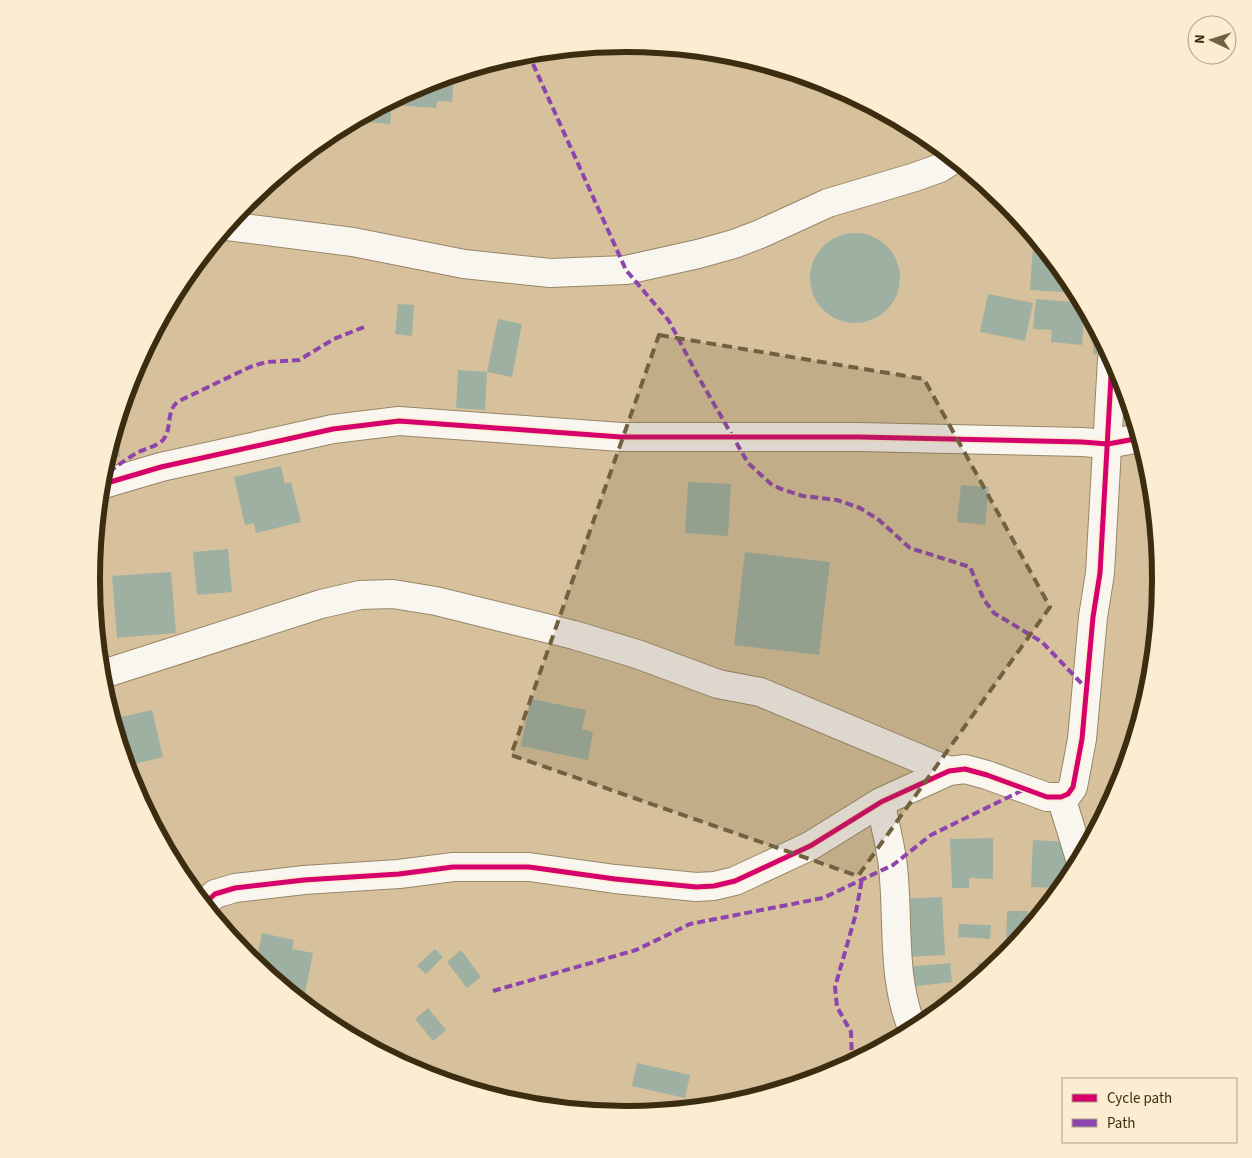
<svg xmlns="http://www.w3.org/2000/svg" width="1252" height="1158" font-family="'Source Sans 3',sans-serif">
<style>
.building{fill:#9eb0a2}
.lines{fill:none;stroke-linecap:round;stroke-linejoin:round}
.minor-casing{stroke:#978667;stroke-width:30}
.minor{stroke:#f9f6f0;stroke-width:28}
.quiet{stroke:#8e44ad;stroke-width:4;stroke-dasharray:8 4;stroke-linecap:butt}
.cycleway-casing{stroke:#fcedd2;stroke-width:8}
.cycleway{stroke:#d6006c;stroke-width:5}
.marked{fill:#726141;fill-opacity:0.2;stroke:#726141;stroke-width:4;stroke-dasharray:10 6;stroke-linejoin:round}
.rim{fill:none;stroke:#3c2d10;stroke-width:6}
</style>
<rect width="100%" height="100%" fill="#d6c19c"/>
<g class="building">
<path d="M454,75L452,102L437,101L436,108L392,105L390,124L352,121L421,84Z"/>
<circle cx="855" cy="278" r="45"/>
<path d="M1033,245L1042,246L1071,282L1077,293L1030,290Z"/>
<path d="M988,294L1033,303L1025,341L980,332Z"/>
<path d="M1036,299L1082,303L1085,308L1082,345L1051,342L1052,330L1033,329Z"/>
<path d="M398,304L414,305L412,336L395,334Z"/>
<path d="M498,319L522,324L512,377L487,372Z"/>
<path d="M1094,325L1106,346L1105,355L1093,354Z"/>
<path d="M458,370L487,372L485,410L456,408Z"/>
<path d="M111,442H119L120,457L106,458Z"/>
<path d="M281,466L285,484L291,482L301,522L256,533L254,523L245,525L234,477Z"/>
<path d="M688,482L731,484L728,536L685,533Z"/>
<path d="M961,485L989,487L985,525L957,522Z"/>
<path d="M228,549L232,592L197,595L193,552Z"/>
<path d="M745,552L830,562L819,655L734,645Z"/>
<path d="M171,572L176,633L117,638L112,576Z"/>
<path d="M531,699L586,710L582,729L593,732L588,760L521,746Z"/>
<path d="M152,710L163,757L126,766L112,719Z"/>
<path d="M1093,820H1101L1092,838Z"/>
<path d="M993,838V879L969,878V888H952L950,839Z"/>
<path d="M1033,840L1067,842L1066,883L1060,884L1059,888L1031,887Z"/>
<path d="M942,897L945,955L905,957L901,899Z"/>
<path d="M1007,911H1028L1027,927H1030L1008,953H1006Z"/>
<path d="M959,924L991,925L990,939L958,937Z"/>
<path d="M262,933L294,940L292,949L313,953L303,1003L248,958H257Z"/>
<path d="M435,949L443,957L426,974L417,966Z"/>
<path d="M461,950L481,977L467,988L447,962Z"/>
<path d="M999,962L981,976L979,978L978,963Z"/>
<path d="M950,963L952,982L909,987L907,967Z"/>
<path d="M428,1008L446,1030L433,1041L415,1019Z"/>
<path d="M637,1063L690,1075L685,1098L632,1086Z"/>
</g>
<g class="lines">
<defs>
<g id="minor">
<path d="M227,226L353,242L464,264L550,273L626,270L698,254L734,244L760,234L828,203L915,177L940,168L954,159"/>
<path d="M100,485L161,467L333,429L399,421L621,437H859L1082,442L1108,444L1140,438"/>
<path d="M100,675L321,604L360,595L393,594L436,601L574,635L637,654L718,684L760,692L949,771"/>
<path d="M1061,797L1080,859"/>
<path d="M881,802C884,824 891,846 893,867C899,921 891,978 913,1030"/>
<path d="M204,904L215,894L235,888L304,880L399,874L453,867H529L615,879L696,887L714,886L735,881L810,846L881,802L949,771L965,769L987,775L1047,797H1061L1068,794L1073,787L1082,739L1093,617L1100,573L1112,359"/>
</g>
</defs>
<use href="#minor" class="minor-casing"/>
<use href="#minor" class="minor"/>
<g class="quiet">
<path d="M528,53L626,270L669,321L699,378L748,463L771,484L781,489L803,496L837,500L860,508L879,520L910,548L970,567L984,600L994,613L1042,642L1086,688"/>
<path d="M100,480C111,470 122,462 135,454C143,449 156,447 163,440C173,428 165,410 179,401L250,367L266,362L299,360L334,339L364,327"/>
<path d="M493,991L636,950L690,924L823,898L893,865L931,835L1027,788"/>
<path d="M852,1062L851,1032L837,1007L835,987L855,917L862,879"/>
</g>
<defs>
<g id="cycleway">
<path d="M100,485L161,467L333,429L399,421L621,437H859L1082,442L1108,444L1140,438"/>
<path d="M204,904L215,894L235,888L304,880L399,874L453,867H529L615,879L696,887L714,886L735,881L810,846L881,802L949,771L965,769L987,775L1047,797H1061L1068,794L1073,787L1082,739L1093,617L1100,573L1112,359"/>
</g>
</defs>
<use href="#cycleway" class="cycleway-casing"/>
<use href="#cycleway" class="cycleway"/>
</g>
<path class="marked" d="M659,335L924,379L1050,607L858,876L511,755Z"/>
<path d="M0 0H1252V1158H0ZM626 52H626A526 526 0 0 1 1152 578V580A526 526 0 0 1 626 1106H626A526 526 0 0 1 100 580V578A526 526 0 0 1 626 52Z" fill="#fcedd2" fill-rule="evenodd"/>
<path class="rim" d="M626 52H626A526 526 0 0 1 1152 578V580A526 526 0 0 1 626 1106H626A526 526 0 0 1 100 580V578A526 526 0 0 1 626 52Z"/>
<rect x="1062" y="1078" width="175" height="65" fill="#fcedd2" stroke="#afa084"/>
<rect x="1072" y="1094" width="25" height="8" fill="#d6006c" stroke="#afa084"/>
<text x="1107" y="1103" font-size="15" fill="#3c2d10">Cycle path</text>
<rect x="1072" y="1119" width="25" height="8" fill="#8e44ad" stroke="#afa084"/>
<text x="1107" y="1128" font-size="15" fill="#3c2d10">Path</text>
<g transform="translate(1212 40) rotate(274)"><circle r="24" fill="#fcedd2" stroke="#afa084"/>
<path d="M0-4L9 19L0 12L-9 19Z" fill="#726141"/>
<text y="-8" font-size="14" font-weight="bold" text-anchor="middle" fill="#3c2d10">N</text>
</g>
</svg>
